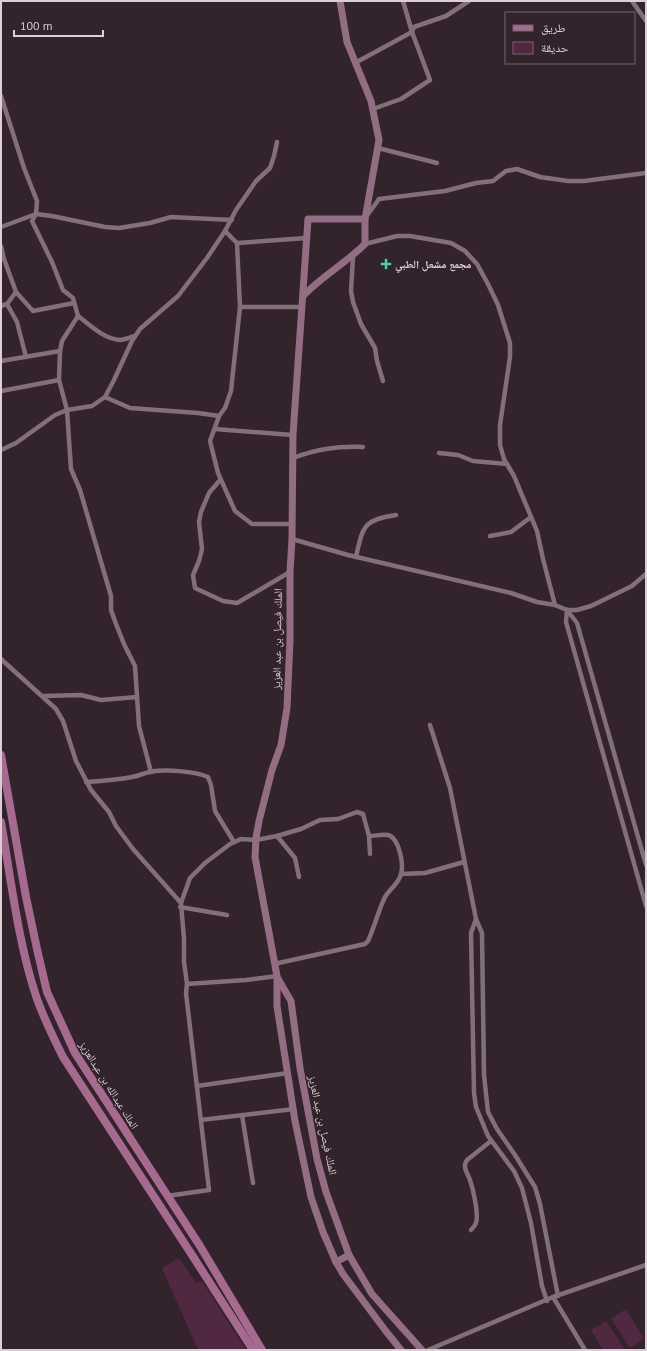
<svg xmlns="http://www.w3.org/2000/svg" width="647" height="1351" font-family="'PT Sans','Noto Naskh Arabic',sans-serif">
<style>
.green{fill:#512841}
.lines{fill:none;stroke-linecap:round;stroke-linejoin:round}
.street{stroke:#826f79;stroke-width:4.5}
.secondary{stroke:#936d83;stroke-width:7}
.primary{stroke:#a56a8d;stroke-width:8}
.poi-dot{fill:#46d49e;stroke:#33232c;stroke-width:1.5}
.labels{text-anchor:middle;stroke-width:3;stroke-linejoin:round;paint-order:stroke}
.poi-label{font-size:11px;font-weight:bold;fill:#d9cfd4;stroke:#33232c;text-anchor:start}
.street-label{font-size:11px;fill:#d9cfd4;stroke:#33232c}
</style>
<rect width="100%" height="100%" fill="#33232c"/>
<g class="green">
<path d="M179,1258L196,1283L202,1281L246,1350H198L162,1268Z"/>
<path d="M626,1309L644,1339L630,1348L611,1319Z"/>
<path d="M606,1321L625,1350H603L591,1330Z"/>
</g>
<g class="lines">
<g class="street">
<path d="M403,1L412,32L414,27L446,16L469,1"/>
<path d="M632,1L646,21"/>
<path d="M355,63L412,32L430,80L401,99L373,109"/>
<path d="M1,96L24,168L37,201L36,214L32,221L52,262L63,290L73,298L78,316"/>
<path d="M378,148L437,163"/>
<path d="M366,217L379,199L445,191L476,183L493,181L506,171L517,169L540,177L568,181H584L646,173"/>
<path d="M1,227L36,214L52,216L105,227L119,228L150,223L171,217L232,220"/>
<path d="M225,231L237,243L240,307L231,391L225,408L219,416L210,441L218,473L235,511L252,524H292"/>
<path d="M237,243L307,238"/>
<path d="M365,244L397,236H410L451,243L465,251L477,264L488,284L498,305L510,343V357L500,425V445L504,459L514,476L537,531L543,559L555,605"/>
<path d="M1,246L4,259"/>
<path d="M353,257L351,291L353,302L361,324L375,348L377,361L383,381"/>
<path d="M1,259H4L16,292L33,311L74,303"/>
<path d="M7,304L16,292"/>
<path d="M1,306L7,304L17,322L26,357"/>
<path d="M240,307H303"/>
<path d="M135,336C131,337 125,340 120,340C104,339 90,325 78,316L62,341L60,351L59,380L67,410L71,469L80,490L111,596V610L116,624L124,644L135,666L139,726L151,772"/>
<path d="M1,361L60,351"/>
<path d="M1,391L59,380"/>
<path d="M105,397L130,408L198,413L219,416"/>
<path d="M215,429L293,435"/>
<path d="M1,450L16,443L55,415L67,410L92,406L105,397L114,380L132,341L140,329L178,296L207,258L225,231L236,210L256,181L270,168L274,156L277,142"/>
<path d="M439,453L458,455L473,461L507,464"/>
<path d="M293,458C317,449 337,446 363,447"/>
<path d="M220,480L209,493L201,512L199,522L202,549L199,561L193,575L195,588L223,601L237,603L290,572"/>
<path d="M490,536L511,532L531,517"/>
<path d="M292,539L348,555L511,593L537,602L555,605L567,610H577L591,606L632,586L646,574"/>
<path d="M356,557C363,526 363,520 396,515"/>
<path d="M567,610L566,622L646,906"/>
<path d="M567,610L577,623L646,865"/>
<path d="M1,659L56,709L63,721L76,761L91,790L109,812L116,826L133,849L181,903L184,939V962L187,984L246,980L277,976"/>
<path d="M43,696L81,695L101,700L137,697"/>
<path d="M430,725L450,788L476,919"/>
<path d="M86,782C102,781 117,780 132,777C138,776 144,773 150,772C164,769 195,771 208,777L211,785L215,811L234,842"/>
<path d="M277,836L295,858L299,877"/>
<path d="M401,874L425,873L464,862"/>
<path d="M181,903L190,878L205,863L230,844L241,839L256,840L277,836L301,829L320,820L338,819L357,812L363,814L369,836L370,854"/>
<path d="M180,907L227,915"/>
<path d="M274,964L365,944L368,941C375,926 378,911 385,897C390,889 399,883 401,874C404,864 399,838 388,835C382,834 375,836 369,836"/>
<path d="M197,1086L288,1073"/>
<path d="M242,1115L253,1183"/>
<path d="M201,1120L294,1109"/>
<path d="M167,1196L209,1190L186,993L187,984"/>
<path d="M471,1230C473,1228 475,1226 476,1223C479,1214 473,1189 470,1180C467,1172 462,1167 467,1160L491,1141"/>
<path d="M553,1297L585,1350"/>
<path d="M547,1301L542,1286L531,1223L522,1188L514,1171L488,1136L476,1107L474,1093L471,933L476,919L482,933L484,1075L488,1112L497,1129L515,1155L535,1187L540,1204L558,1296"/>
<path d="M428,1350L553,1297L646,1265"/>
</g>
<g class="secondary">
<path d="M365,219H308L293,435L292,539L290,572V640L287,708L281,745L272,770L259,821L256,838L255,857L277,976V1006L295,1121L311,1197L323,1232L336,1262L343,1274L385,1330L401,1350"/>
<path d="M303,296C322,276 346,263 365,244V219L379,140L371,101L347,42L340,1"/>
<path d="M277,977L291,1001L300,1068L317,1159L326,1192L349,1255L372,1294L422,1350"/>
<path d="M336,1262L349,1255"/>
</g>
<g class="primary">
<path d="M1,755L26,897L37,949L47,992L75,1053L200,1246L262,1350"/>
<path d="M1,822C11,879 18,942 36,996C43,1017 53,1037 63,1057L192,1255L253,1350"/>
</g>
</g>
<path class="poi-dot" d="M384 258h4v4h4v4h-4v4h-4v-4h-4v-4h4z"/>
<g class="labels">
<g class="poi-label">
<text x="395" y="268">مجمع مشعل الطبي</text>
</g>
<g class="street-label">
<text transform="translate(277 639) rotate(-89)" y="4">الملك فيصل بن عبد العزيز</text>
<text transform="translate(109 1085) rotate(58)" y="4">الملك عبدالله بن عبدالعزيز</text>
<text transform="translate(323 1125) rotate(78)" y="4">الملك فيصل بن عبد العزيز</text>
</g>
</g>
<rect width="647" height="1351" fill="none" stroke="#d9cfd4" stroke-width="4"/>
<rect x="505" y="12" width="130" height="52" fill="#33232c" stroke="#75686f"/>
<rect x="513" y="25" width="20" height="6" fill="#a56a8d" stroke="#75686f"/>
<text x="541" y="32" font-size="12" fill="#d9cfd4">طريق</text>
<rect x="513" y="42" width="20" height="12" fill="#512841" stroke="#75686f"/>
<text x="541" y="52" font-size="12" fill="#d9cfd4">حديقة</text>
<path d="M14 30v6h89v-6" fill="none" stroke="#d9cfd4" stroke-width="2"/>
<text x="20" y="30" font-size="12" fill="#d9cfd4" stroke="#33232c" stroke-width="3" paint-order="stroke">100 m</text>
</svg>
